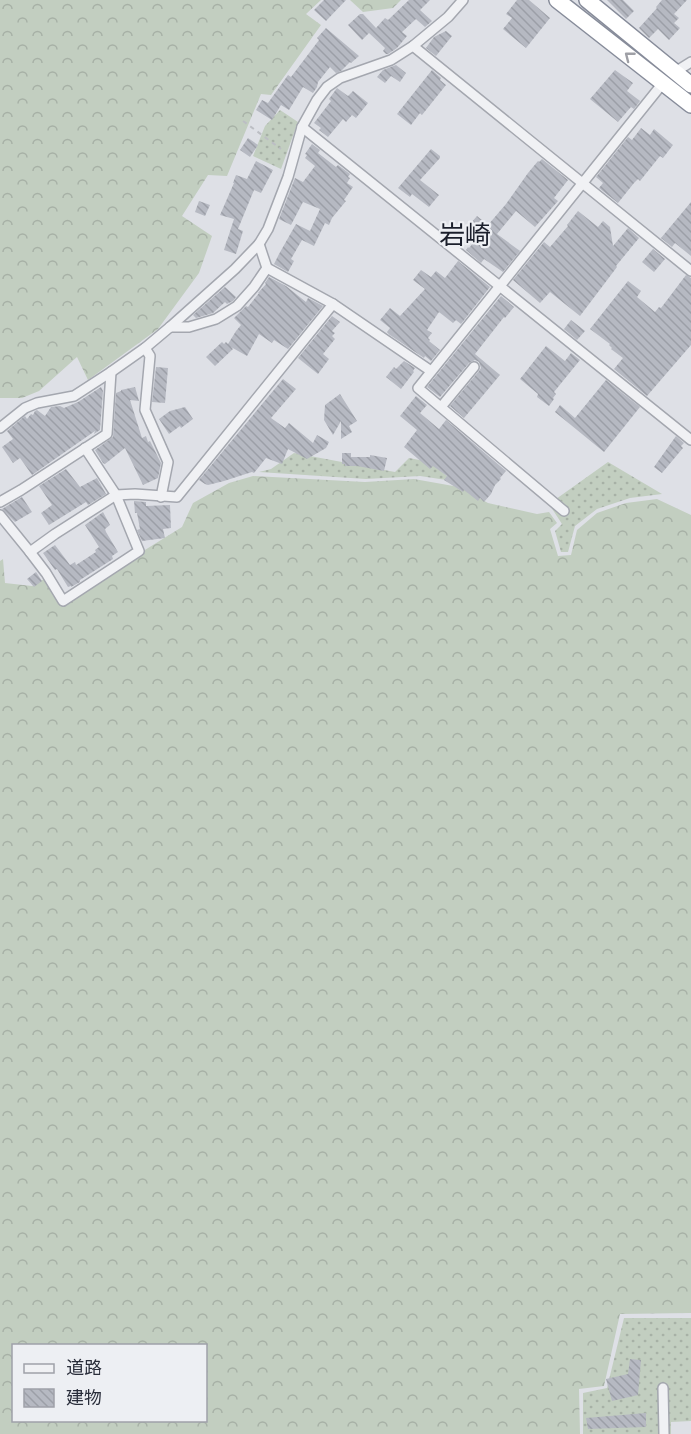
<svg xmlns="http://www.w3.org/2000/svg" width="691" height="1434" font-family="'PT Sans Narrow','Noto Sans JP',sans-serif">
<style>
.grass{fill:url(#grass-dots)}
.forest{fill:url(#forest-crowns);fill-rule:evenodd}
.building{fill:url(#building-back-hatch)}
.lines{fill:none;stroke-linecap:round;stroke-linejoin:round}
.minor-casing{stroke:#a4a7af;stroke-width:12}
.trunk-casing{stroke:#878c9a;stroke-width:18}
.path{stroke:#bcbec4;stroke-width:2;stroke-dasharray:4.5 4.5;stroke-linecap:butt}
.minor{stroke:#f0f1f4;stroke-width:9}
.trunk{stroke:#fff;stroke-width:15}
.oneway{stroke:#9fa0a6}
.labels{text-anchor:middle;stroke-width:4.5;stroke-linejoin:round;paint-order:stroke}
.quarter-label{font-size:26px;fill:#1b1f2b;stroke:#edeff3}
</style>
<defs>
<pattern id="grass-dots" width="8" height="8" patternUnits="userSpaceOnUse" patternTransform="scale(1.5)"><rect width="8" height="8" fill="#c2cec0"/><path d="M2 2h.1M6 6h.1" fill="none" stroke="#a7b1a6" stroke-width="1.8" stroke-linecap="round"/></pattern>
<pattern id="forest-crowns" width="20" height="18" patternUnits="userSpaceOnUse" patternTransform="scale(1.5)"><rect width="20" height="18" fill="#c2cec0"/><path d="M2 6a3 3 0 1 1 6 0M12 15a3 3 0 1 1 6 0" fill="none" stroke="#a7b1a6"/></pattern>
<pattern id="building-back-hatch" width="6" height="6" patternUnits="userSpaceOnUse" patternTransform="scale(1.5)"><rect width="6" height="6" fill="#b6b9c2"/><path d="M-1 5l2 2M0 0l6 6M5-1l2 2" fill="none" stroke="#9c9fa7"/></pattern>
</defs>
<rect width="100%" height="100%" fill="#dee0e6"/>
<g class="grass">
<path d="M280,110L298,122L281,169L253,156L265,126Z"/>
<path d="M294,453L395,472L409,458L430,462L453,481L420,476L366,479L259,472L271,469Z"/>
<path d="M608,462L662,494L630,498L597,509L575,526L568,552H561L555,531L562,524L549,504Z"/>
<path d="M624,1318H691V1421L671,1422V1434H583V1393L607,1388Z"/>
</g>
<g class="forest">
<path d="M0,0H321L306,14L321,25L271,95L261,94L227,176L208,175L182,216L212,236L199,273L158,329L88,380L77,357L39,391L22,398H0Z"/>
<path d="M350,0H401L393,8L363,12Z"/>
<path d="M253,476L365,482L414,479L459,487L488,503L537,514L549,512L557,523L550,529L558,556L571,555L577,530L597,513L626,503L657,499L691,515V1313L620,1314L604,1386L579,1389L580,1434H0V561L3,559L5,583L32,586L44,579L61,602L182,527L193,503L229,483ZM14,1346H206V1420H14Z"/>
</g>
<g class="building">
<path d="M324,0H346L326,21L314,10Z"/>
<path d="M409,0H430L420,10L432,21L425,27L416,19L402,32L407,36L397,48L388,54H386L383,51L385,48L369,33L362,40L348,25L360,14H363L376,28L385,18L388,20Z"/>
<path d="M517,0H529L550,18L526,48L503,29L512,18L506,14Z"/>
<path d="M607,0H623L634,11L626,19Z"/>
<path d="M662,0H687L674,14L679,18L674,23L680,28L669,40L658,29L649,38L639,28L657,8L656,7Z"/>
<path d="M326,28L359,56L351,63L350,62L341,71L336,73L330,67L318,82L317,87L313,93L303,87L289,110L281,105L272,120L256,110L262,100L268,103L288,75L291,77L319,40L317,38Z"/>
<path d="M446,31L452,36L436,56L426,48L434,37Z"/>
<path d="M396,65L406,73L400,82L391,76L385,83L377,77L383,70Z"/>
<path d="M432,70L441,78L440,80L446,85L422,115L420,113L411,125L397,114Z"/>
<path d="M615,70L633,83L627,91L640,101L634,109L631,107L618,122L590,99Z"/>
<path d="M337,88L348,96L353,91L368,103L356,118L352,115L346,122L343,119L328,137L319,130L321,128L314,123L331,101L329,99Z"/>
<path d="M641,128L650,135L654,129L673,145L663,158L660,156L640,181L638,179L634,183L618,203L599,188L603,183L596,177L628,137L632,140Z"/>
<path d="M248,138L258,145L250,157L240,150Z"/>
<path d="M312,144L320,150L318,153L336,167L338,165L350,174L348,177L350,178L347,183L353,187L344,200L346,201L332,218L329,225L325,223L314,246L302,240L291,259L294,261L288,272L274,264L279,254L296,224L310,231L320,209L303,202L291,225L279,219L295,178L303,182L315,166L305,158L307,155L305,154Z"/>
<path d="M431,149L440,156V158L420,180L439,195L429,207L412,194L410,197L398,188Z"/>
<path d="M542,159L568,180L554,198L558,201L535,227L516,211L497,234L520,251L503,272L484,259L481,263L466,250L468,247L469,248L482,232L471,223L477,216L488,225L506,204L528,173L538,161L539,162Z"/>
<path d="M256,161L273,170L261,193L254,190L238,229L243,231L236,254L224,250L234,219L220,215L234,183H233L236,175L247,179Z"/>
<path d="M199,201L210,205L205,216L195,212Z"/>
<path d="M691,202V256L675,243L672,247L661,238Z"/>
<path d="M578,211L598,227L603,221L610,227L613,246L628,228L639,238L616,266L617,267L580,316L550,292L540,303L513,280L544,242L550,247L568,226L567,225Z"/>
<path d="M653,249L665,259L654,272L642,262Z"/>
<path d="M458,261L490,287L461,324L456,320L453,323L439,312L427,330L432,333L428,338L430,340L429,341L440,350L431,361L425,356L424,358L390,335L387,332L390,328L380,320L390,308L400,316L425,289L413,280L421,270L431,277L436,271L445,278Z"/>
<path d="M686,275L691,278V345L647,396L614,369L623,358L611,349L612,348L609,345L610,344L590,329L628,281L641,291L637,297L655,312L659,307L661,308Z"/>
<path d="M269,277L286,286L306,302L308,298L323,306L288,349L274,340L272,343L259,334L247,356L231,347L233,349L215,366L206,357L222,342L224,344L226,342L228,344L236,331L241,325L234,318L246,306L248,307L259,293H258L266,284L265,283Z"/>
<path d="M225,287L236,297L233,301L227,304L225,302L213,313L196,318L193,315Z"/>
<path d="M501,296L514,307L505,318L504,317L475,354L500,375L464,418L450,406L479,371L481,368L479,362L475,360L469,363L440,397L427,387Z"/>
<path d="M332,316L340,322L332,331L335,333L332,336L335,339L323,354L329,359L318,374L298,358Z"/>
<path d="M571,320L585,331L577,340L564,329Z"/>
<path d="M546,346L565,361L571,353L580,360L554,392L556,394L553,398L554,399L549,406L537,397L538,394L520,379Z"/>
<path d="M404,361L415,368L413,371L414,372L401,389L386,377L394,367L396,369Z"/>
<path d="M156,367L168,368L165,403L152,402Z"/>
<path d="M283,379L296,389L271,418L285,428L289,423L313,443L317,435L329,442L326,448L307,459L288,449L282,464L266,458L254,473L252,472L224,481L208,485L205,484L199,480Z"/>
<path d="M606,380L640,407L604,452L555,412L560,405L575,418Z"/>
<path d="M101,387L103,391L100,430L94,434L95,431L32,475L20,458L13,463L2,447L13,439L7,431L25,416L27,419L31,414L33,415L35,411L37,410L45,416L51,407L60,406L64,408L78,402Z"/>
<path d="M135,387L139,401L130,400L142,438L146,436L148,442L150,441L161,463L158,478L143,485L125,448L105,464L103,463L95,450L113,437L116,393L121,391V390Z"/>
<path d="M340,394L357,421L349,426L352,432L341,439V421L333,435L324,420L325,405Z"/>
<path d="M416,396L427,405L420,413L439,429L446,420L506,471L500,478L501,479L495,485L491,494L484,502L480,498L478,501L464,490L463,492L444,480L447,476L433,466L430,469L404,447L417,430L400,416Z"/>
<path d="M185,407L193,419L181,428L180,426L169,434L159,419L170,411Z"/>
<path d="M676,436L684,443L681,446L683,448L662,473L654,467Z"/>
<path d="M342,453H351V457H370V455L387,458L384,471L357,466H345V464H342Z"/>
<path d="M66,469L80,487L97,478L106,494L88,505L86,502L49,525L41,513L52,505L39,486Z"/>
<path d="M22,497L32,512L15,522L2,509Z"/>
<path d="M134,501L146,502V506L170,505L171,528L163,529L165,538L142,541L137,530L140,529L137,513H135Z"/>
<path d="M103,512L110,525L105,529L106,532L118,552L112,556L113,559L80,580V582L71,587V586L68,587L57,569L55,570L43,553L55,545L70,565L75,562L76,565L96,552L95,550L99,547L85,525Z"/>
<path d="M36,572L42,581L34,587L27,579Z"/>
<path d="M630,1359L641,1360L638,1395L612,1401L606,1379L628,1374Z"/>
<path d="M646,1413V1427L588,1429L586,1418Z"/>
</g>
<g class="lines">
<defs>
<g id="minor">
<path d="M413,46L691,271"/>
<path d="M675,72L691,62"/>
<path d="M302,127L691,440"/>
<path d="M267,268L333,304"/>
<path d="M170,327H189L216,319L237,306L254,287L267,268L259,244"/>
<path d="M145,348L150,356L145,410L168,462L161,497"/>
<path d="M441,407L474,367"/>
<path d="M0,428L25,408L37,403L74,396L111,372L145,348L170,327L235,269L259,244L268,229L288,177L302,127L317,100L327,87L340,78L391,60L413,46L448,17L463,0"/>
<path d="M0,502L21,490L107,434L111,372"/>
<path d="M564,511L418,388L663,83"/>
<path d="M0,515L30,552L55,534L116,495L135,494L177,497L333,304L431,371"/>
<path d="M30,552L46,573L63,601L139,551L116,495L85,448"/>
<path d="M663,1388L664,1434"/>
</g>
<g id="trunk">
<path d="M557,0L691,105"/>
<path d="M587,0L691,85"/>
</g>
</defs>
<use href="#minor" class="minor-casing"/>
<use href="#trunk" class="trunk-casing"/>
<path class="path" d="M243,121L281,149"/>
<use href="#minor" class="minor"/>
<use href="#trunk" class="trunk"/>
</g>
<defs><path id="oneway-chevron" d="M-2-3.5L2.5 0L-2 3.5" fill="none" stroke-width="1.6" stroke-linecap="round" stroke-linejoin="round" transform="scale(1.5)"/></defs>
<use class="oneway" href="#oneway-chevron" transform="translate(629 56) rotate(-142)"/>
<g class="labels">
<g class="quarter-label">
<text x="465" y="244">岩崎</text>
</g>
</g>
<rect x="12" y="1344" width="195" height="78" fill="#edeff3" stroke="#9fa1a9" stroke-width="1.5"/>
<rect x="24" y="1364" width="30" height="9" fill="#f0f1f4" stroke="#9fa1a9" stroke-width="1.5"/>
<text x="66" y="1374" font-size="18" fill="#292d3a">道路</text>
<rect x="24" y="1389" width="30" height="18" fill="url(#building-back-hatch)" stroke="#9fa1a9" stroke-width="1.5"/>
<text x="66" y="1404" font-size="18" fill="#292d3a">建物</text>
</svg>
